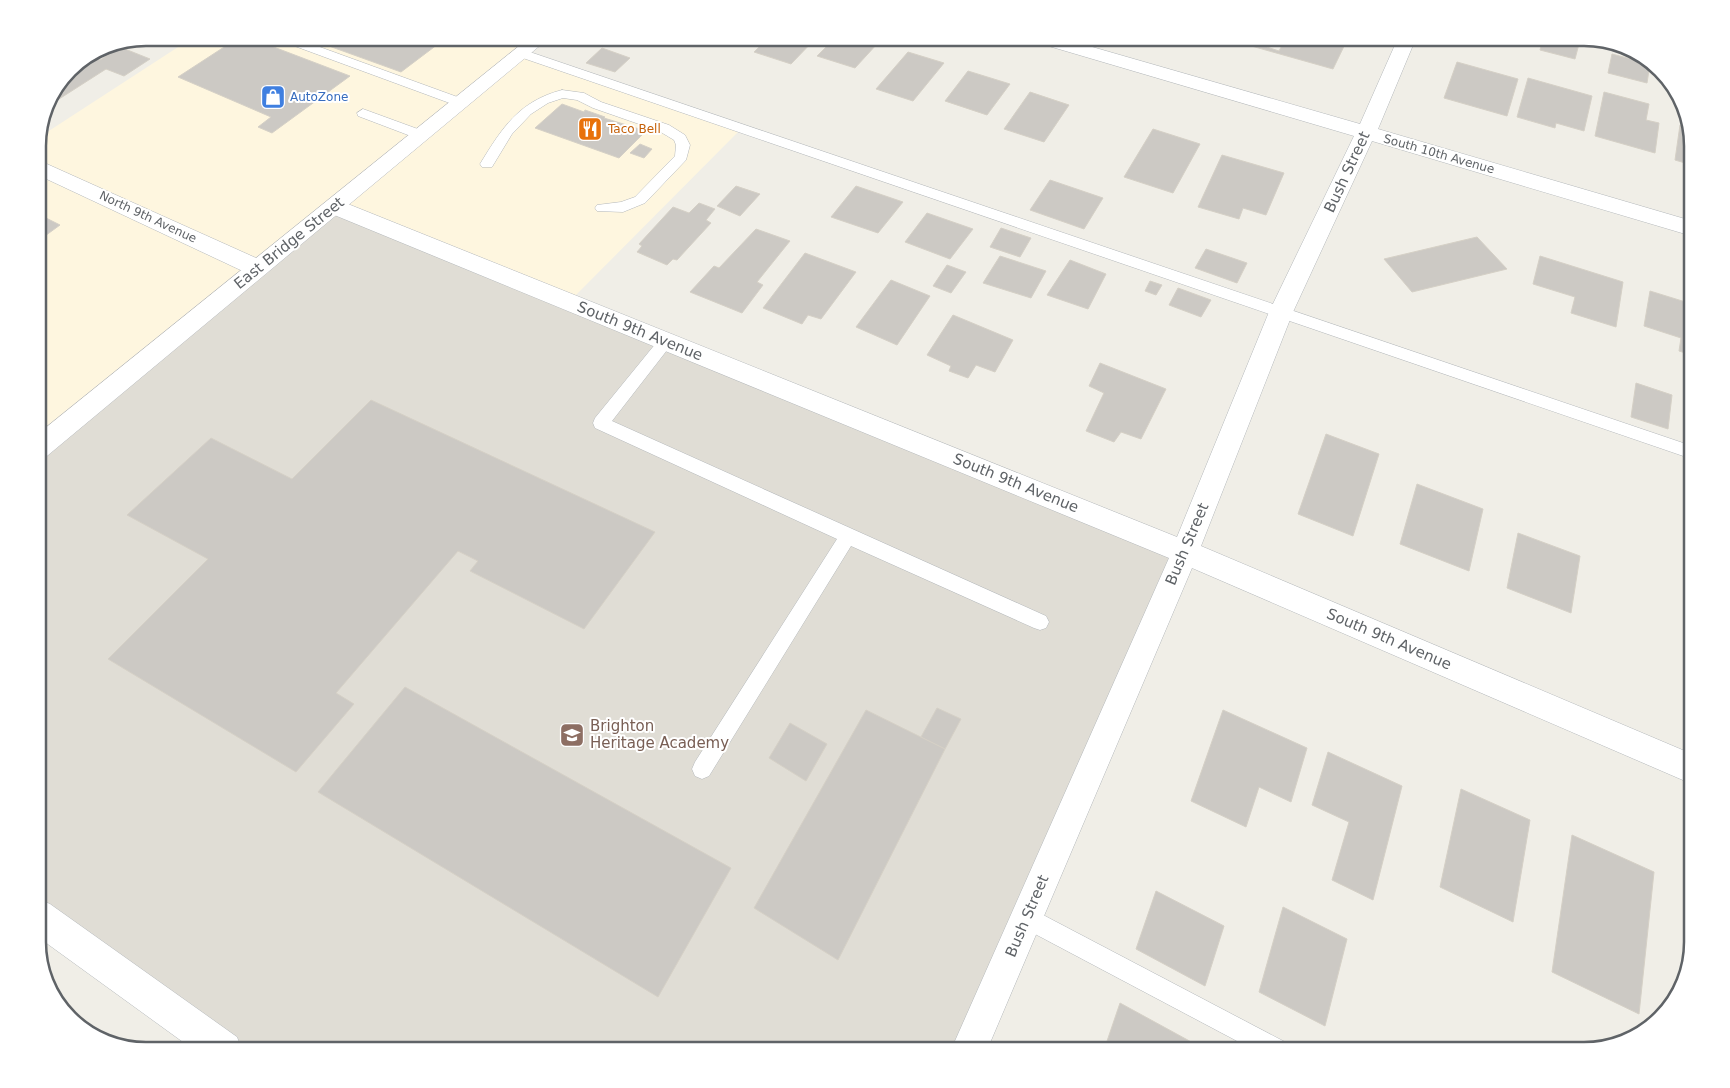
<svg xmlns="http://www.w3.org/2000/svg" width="1730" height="1088" font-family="'DejaVu Sans',sans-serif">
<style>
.commercial{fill:#fef6df}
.education{fill:#e0ddd5}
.building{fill:#ccc9c4;stroke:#d5d0c6}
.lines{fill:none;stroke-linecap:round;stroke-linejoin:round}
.service-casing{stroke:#b4b8bb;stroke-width:1}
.minor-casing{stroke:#b4b8bb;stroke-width:1}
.tertiary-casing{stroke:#b4b8bb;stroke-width:1}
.secondary-casing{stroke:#b4b7bb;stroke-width:1}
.service{fill:#fff;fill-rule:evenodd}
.minor{fill:#fff;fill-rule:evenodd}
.tertiary{fill:#fff;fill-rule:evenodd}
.secondary{fill:#fff;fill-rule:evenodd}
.labels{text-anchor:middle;stroke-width:4;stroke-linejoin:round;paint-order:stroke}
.far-shop-label{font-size:12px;fill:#366cbe;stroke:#fff;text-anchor:start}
.far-food-label{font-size:12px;fill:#c56008;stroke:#fff;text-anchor:start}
.far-street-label{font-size:12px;fill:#5f6367;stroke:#fff}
.street-label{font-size:15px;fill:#5f6367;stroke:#fff}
.education-label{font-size:15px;fill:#785e54;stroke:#fff;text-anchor:start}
.rim{fill:none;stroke:#5f6367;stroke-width:2.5}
</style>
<rect width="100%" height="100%" fill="#f0eee7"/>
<path class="commercial" d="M192,38H540L521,53L742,128L569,302L38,449V138Z"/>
<path class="education" d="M335,207L1185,552L969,1050H216L38,922V449L257,268Z"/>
<g class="building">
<path d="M238,38H250L350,76L272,133L258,127L271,117L178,77Z"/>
<path d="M341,38H446L401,72L329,46Z"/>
<path d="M768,38H816L791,64L754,52Z"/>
<path d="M835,38H855L877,44L855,68L817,56Z"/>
<path d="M1223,38H1272L1267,47L1279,51L1286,38H1348L1333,69Z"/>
<path d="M1543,38H1569L1580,40L1575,59L1540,50Z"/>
<path d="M120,47L150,59L124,76L106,69L45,108L69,69L90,56L100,60Z"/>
<path d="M602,48L630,58L615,72L586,63Z"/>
<path d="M908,52L944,63L913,101L876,89Z"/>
<path d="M1612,54L1650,64L1647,83L1608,73Z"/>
<path d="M1457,62L1518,79L1507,116L1444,98Z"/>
<path d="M968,71L1010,84L987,115L945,101Z"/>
<path d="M1528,78L1592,96L1584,131L1556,123L1555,128L1517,117Z"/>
<path d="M1030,92L1069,105L1044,142L1004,129Z"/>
<path d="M1604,92L1649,104L1646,120L1659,123L1655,153L1595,136Z"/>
<path d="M562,104L584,112L585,110L605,117L604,118L646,131L619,158L535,128Z"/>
<path d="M1680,125L1688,128L1692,146V165L1675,160Z"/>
<path d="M1153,129L1200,144L1173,193L1124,177Z"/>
<path d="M640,144L652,149L644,158L630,153Z"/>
<path d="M1222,155L1284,173L1266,215L1243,208L1239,219L1198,207Z"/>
<path d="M1050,180L1103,198L1084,229L1030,210Z"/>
<path d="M736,186L760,194L740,216L717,206Z"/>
<path d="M856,186L903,202L878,233L831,217Z"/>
<path d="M699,203L715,209L706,220L711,223L677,260L673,259L667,265L637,252L642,246L639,244L673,207L689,213Z"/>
<path d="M927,213L973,229L950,259L905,242Z"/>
<path d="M38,214L60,225L38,241Z"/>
<path d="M1001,228L1031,238L1020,257L990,247Z"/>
<path d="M756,229L790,241L757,282L763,285L742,313L690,292L714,266L719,268Z"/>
<path d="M1477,237L1507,269L1412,292L1384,259Z"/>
<path d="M1206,249L1247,263L1237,283L1195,268Z"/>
<path d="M805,253L856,272L821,319L808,315L802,324L763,308Z"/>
<path d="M1000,256L1046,271L1031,298L983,283Z"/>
<path d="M1540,256L1623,282L1616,327L1571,313L1575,297L1533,284Z"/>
<path d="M1070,260L1106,274L1088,309L1047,295Z"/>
<path d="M947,265L966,272L951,293L933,286Z"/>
<path d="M891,280L930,296L897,345L856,327Z"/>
<path d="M1150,281L1162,285L1156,295L1145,291Z"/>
<path d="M1178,288L1211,300L1201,317L1169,305Z"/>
<path d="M1650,291L1692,304V355L1679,351L1681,338L1644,326Z"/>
<path d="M953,315L1013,340L995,372L976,365L968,378L949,371L951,366L927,355Z"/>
<path d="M1100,363L1166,389L1141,439L1121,432L1114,442L1086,431L1104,393L1089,386Z"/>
<path d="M1636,383L1672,395L1668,429L1631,417Z"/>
<path d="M371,400L655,532L584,629L470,571L478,561L458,551L336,693L354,704L296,772L108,659L208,559L127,515L211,438L292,479Z"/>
<path d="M1326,434L1379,454L1353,536L1298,514Z"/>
<path d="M1417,484L1483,509L1469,571L1400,544Z"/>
<path d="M1518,533L1580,556L1571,613L1507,588Z"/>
<path d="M405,687L731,868L658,997L318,792Z"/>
<path d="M937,708L961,719L945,749L921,737Z"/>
<path d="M866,710L945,749L838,960L754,908Z"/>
<path d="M1223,710L1307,748L1291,802L1259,787L1246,827L1191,801Z"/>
<path d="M790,723L827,744L806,781L769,758Z"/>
<path d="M1328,752L1402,786L1373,900L1332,880L1349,822L1312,805Z"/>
<path d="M1461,789L1530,820L1513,922L1440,887Z"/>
<path d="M1572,835L1654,872L1639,1014L1552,972Z"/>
<path d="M1156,891L1224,926L1205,986L1136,949Z"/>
<path d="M1283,907L1347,939L1325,1026L1259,992Z"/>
<path d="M1120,1003L1206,1050H1104Z"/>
</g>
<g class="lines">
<defs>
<g id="service">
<path d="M279,38H295L463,99L465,102L459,106L455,105L281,41Z"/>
<path d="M521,49L1692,446V459L517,56L515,53Z"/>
<path d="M562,90L584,93L601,102L669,125L685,135L690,145L686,160L645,203L623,212L597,211L595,208L597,205L621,202L635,197L675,156L676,145L674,140L659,131L593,108L577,100L563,98L548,103L531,114L512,134L492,167H482L480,164C502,128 519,101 562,90Z"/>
<path d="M363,109L426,132L427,135L421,139L416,138L358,116L357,113Z"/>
<path d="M666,335L671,337L674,341L671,345L612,421L1046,616L1049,622L1046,628L1040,630L1034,628L851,546L709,776L702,779L695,776L692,769L695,762L837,539L595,428L593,423L595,418L661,337Z"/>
<path d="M1026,906L1285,1042L1288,1050H1254L1018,925L1015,917L1018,909Z"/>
</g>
<g id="minor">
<path d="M1033,38H1061L1360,124L1398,38H1416L1378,129L1692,221V236L1372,141L1293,312L1201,546L1692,754V784L1192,568L987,1050H951L1169,558L327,212L324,207L327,202L335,200L343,202L1177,537L1269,312L1354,136L1035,42Z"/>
<path d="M38,160L265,262L268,268L265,274L257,276L249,274L38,175Z"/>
</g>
<path id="tertiary" d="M38,899L50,904L237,1037L242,1050H194L38,937Z"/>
<path id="secondary" d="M529,38H549L47,456L38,459V434Z"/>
</defs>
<use href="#service" class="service-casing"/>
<use href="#minor" class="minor-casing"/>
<use href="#tertiary" class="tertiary-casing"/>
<use href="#secondary" class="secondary-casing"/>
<use href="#service" class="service"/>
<use href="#minor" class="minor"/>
<use href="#tertiary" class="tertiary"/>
<use href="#secondary" class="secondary"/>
</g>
<defs>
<symbol id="shop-square" viewBox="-11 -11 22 22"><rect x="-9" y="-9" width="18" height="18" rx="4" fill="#3f7fe0" stroke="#fff"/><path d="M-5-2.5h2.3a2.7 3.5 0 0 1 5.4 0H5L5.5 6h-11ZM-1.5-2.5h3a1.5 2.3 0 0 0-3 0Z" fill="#fff"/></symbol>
<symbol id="restaurant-square" viewBox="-11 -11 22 22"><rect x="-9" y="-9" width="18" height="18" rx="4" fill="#e8710a" stroke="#fff"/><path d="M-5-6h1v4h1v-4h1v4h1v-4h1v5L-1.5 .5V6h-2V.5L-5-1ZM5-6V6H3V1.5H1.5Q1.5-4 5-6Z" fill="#fff"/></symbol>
<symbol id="school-square" viewBox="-11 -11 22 22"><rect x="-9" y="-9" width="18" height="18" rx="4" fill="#8d6e63" stroke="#fff"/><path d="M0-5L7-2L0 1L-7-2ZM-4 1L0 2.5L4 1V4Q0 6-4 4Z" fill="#fff"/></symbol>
</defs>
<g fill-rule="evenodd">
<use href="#shop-square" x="259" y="83" width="28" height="28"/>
<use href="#restaurant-square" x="576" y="115" width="28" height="28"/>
<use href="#school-square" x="558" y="721" width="28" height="28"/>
</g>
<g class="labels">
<g class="far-shop-label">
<text x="290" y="101">AutoZone</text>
</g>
<g class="far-food-label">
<text x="608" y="133">Taco Bell</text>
</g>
<g class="far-street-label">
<text transform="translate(1439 154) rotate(16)" y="4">South 10th Avenue</text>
<text transform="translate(148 217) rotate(25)" y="4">North 9th Avenue</text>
</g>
<g class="street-label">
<text transform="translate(1347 172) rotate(-65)" y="5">Bush Street</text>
<text transform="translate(289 243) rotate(-39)" y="5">East Bridge Street</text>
<text transform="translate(640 331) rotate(22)" y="5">South 9th Avenue</text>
<text transform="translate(1016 483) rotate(22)" y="5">South 9th Avenue</text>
<text transform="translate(1187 544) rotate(-67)" y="5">Bush Street</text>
<text transform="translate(1389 639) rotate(23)" y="5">South 9th Avenue</text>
<text transform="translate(1027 916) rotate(-67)" y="5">Bush Street</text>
</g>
<g class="education-label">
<text x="590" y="731">Brighton<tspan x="590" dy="17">Heritage Academy</tspan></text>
</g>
</g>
<path d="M0 0H1730V1088H0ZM146 46H1584A100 100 0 0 1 1684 146V942A100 100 0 0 1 1584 1042H146A100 100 0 0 1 46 942V146A100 100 0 0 1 146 46Z" fill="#fff" fill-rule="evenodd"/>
<path class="rim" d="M146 46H1584A100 100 0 0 1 1684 146V942A100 100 0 0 1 1584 1042H146A100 100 0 0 1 46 942V146A100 100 0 0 1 146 46Z"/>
</svg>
